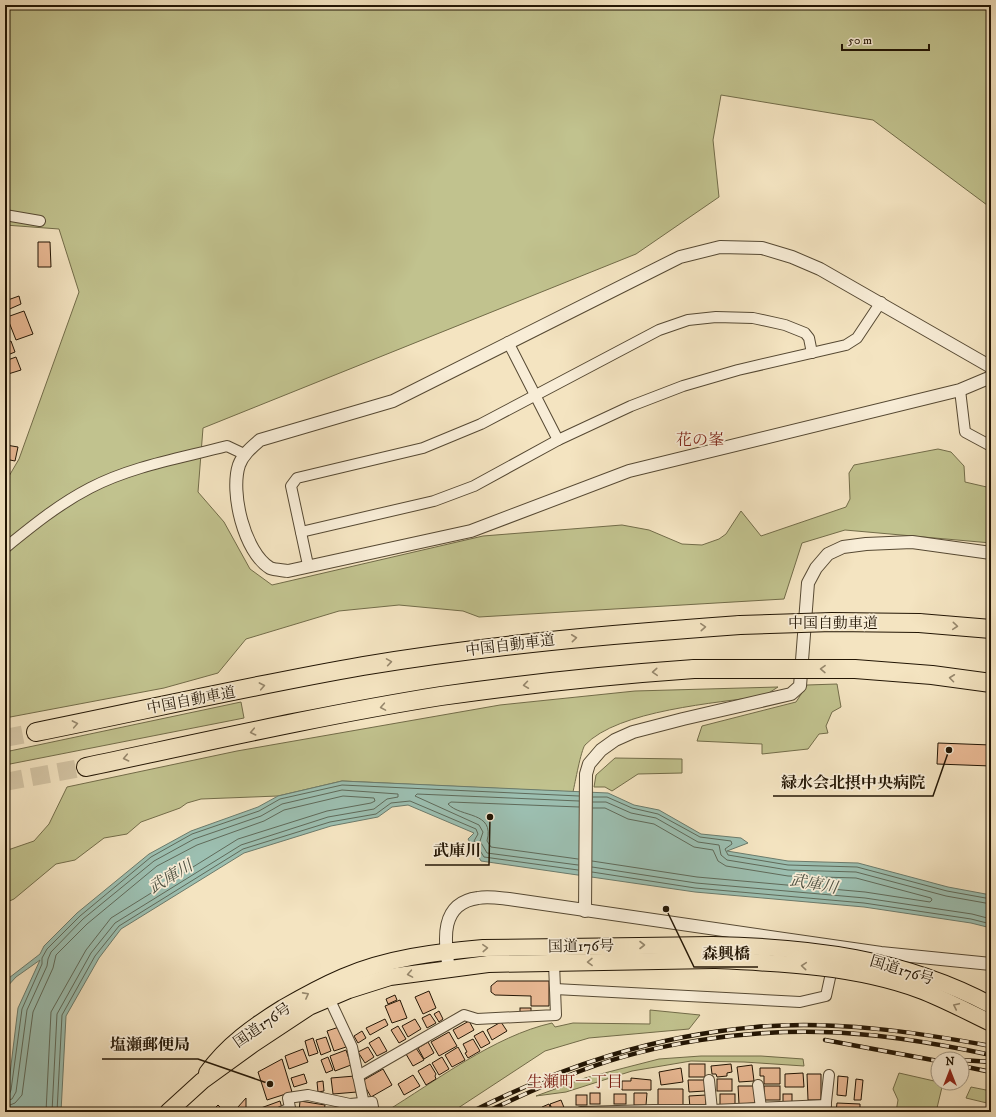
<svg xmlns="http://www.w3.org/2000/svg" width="996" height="1117" font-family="'IM FELL DW Pica','Noto Serif JP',serif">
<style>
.green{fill:#c1c28e;stroke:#726c49}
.water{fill:#9cbfb1;stroke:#6b7b6c}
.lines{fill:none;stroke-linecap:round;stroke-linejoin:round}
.shore{stroke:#5f6a5a;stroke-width:1}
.building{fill:#e9b994;stroke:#221504}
.motorway-tunnel{stroke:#d4c5a5;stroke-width:18;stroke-dasharray:18 9;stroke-linecap:butt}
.minor-casing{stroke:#564933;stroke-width:12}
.tertiary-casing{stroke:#564933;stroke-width:14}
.trunk-casing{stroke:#221504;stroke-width:18}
.motorway-casing{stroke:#221504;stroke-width:20}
.minor{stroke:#f8edd7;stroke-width:10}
.tertiary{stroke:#f8edd7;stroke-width:12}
.trunk{stroke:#f4e4c1;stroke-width:16}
.motorway{stroke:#f4e4c1;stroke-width:18}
.rail-casing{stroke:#221504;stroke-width:4.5}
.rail{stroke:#f8edd7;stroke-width:3;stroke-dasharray:9;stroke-linecap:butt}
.trunk-bridge-casing{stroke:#221504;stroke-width:18;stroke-linecap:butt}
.motorway-bridge-casing{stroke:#221504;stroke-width:20;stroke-linecap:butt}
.trunk-bridge{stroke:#f4e4c1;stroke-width:16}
.motorway-bridge{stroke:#f4e4c1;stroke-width:18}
.oneway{stroke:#96876c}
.labels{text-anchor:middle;stroke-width:3.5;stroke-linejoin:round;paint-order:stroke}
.street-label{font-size:15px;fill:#221504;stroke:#f8edd7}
.neighbourhood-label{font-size:16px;fill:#7a1f14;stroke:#f8edd7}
.water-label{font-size:16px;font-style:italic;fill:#4d5041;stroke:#f8edd7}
.leader{fill:none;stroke:#221504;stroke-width:1.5}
.callout-dot{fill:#221504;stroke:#f8edd7;stroke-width:1.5}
.callout-label{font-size:16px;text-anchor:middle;font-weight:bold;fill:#221504;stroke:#f8edd7;stroke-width:3.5;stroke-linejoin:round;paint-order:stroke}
</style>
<rect width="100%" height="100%" fill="#f4e4c1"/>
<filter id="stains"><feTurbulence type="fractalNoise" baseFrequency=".005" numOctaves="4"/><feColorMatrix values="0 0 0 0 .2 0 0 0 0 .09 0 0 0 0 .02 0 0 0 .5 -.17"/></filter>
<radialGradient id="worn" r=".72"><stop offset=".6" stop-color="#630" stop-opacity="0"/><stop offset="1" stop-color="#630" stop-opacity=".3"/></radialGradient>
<g class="green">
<path d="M5,5H991V208L873,120L721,95L713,140L719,197L636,254L203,428L198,492L224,522L250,569L272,585L483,536L622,525L649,530L682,544L702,545L719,539L726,534L741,511L761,536L846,507L850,499L849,473L854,465L938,449L951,452L964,466L965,482L991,488V543L845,530L802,543L784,599L479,617L463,611L399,605L339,611L246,639L218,673L164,688L5,718V483L19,459L79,292L59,229L5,225Z"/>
<path d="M837,684L841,707L832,712L826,726L828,733L819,734L808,749L762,754V744L697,741L702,726L796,702L807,685Z"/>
<path d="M778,687L764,696C717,703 618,710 585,745C581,750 575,783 573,792L342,781L278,796L201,799L187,803L180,808L141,822L127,834L104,838L75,860L56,864L14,899L5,903V851L34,841L49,824L67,787L237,751L500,705L635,691Z"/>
<path d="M241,702L244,718L5,765V752Z"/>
<path d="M615,758L682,759V773L638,774L612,791L605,787H594L596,775Z"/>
<path d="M650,1010L700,1015L689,1029L589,1038L545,1051L452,1112H385C436,1081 494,1036 552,1023L555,1027L573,1023L650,1024Z"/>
<path d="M701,1056H761L803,1059L804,1066L744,1062L691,1061L632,1071L566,1092L536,1096L585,1078L659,1059Z"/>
<path d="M899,1073L943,1083L936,1112H896L898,1100L893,1089Z"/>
<path d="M971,1087L991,1091V1104L966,1098Z"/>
</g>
<path class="water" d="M342,781L608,793L634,805L659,810L701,834L741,838L748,843L727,851L788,861L858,863L948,887L991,895V928L971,923L864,907L695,892L481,861L468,839L474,833L408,805L392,807L378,817L331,826L244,853L121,929L99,958L66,1016L61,1112H5V1095L8,1090L18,1008L40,960L16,977L5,989V981L40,954L44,946L77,913L149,854L191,831L258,807L278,796Z"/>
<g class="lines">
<g class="shore">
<path d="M593,797H607L632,808L658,814L700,837L731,841L732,844L725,849L728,855L788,865L857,867L947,891L991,899"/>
<path d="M593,802H606L631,813L656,818L698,842L719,845L721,855L727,860L788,870L856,872L946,896L991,904"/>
<path d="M578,859L491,847L487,841C495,811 461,818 448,804L451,802L579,807"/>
<path d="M592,861L697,877L865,892L930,902L932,900L931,898L856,878L788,876L726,866L718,861L713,850L694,847L654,824L628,819L605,808H593"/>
<path d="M578,865L487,853L480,841L483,832L479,825L415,796L417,794L579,801"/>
<path d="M592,867L696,883L865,898L972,914L991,919"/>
<path d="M592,872L695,888L864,903L971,919L991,924"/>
<path d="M5,1095H9L11,1090L22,1009L42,964V958L47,949L80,916L151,857L192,834L259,811L280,799L342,785L579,796"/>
<path d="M5,1101L12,1099L16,1092L27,1010L47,966L48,959L51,952L83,919L154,861L194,839L261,816L282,804L342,790L398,794V797L387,799L374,809L328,817L241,845L115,923L91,953L57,1014L52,1112"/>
<path d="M5,1107L15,1103L22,1095L33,1012L53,968L56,955L87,924L157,866L197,845L264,821L284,810L343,796L374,798L375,801L371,803L327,811L238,839L111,918L86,950L51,1012L46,1112"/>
<path d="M57,1112L62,1015L95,956L119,926L243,849L330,822L376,814L391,803L410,801L476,829L478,834L474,841L484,857L578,870"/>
</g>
</g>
<g class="building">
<path d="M38,242H50L51,267H38Z"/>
<path d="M19,296L21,304L5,311V301Z"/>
<path d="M24,311L33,334L16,340L7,317Z"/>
<path d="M11,341L15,352L5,356V343Z"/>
<path d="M16,357L21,370L5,375V361Z"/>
<path d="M6,445L18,447L15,461L5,459Z"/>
<path d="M938,743L991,745V766L937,764Z"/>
<path d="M497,981H549V1006H531V996L495,995L491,992V986Z"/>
<path d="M429,991L436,1008L423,1014L415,997Z"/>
<path d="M395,995L397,1000L388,1004L386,999Z"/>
<path d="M400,1000L407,1018L392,1023L385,1006Z"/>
<rect x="520" y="1008" width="11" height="5"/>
<path d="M439,1011L443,1019L439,1022L434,1014Z"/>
<path d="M430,1014L436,1023L427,1028L422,1018Z"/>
<path d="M385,1019L388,1025L370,1035L366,1028Z"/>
<path d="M415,1019L421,1029L408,1037L402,1026Z"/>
<path d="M469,1021L474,1030L458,1039L453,1030Z"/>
<path d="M501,1022L507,1031L492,1040L487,1030Z"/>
<path d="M398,1026L406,1039L399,1043L391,1030Z"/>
<path d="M339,1027L346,1047L334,1051L327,1031Z"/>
<path d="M362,1031L366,1038L358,1043L354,1036Z"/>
<path d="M483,1031L490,1043L481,1048L474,1036Z"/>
<path d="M449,1032L457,1046L439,1056L431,1042Z"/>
<path d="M326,1037L331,1051L321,1055L316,1040Z"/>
<path d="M379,1037L387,1051L377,1056L369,1043Z"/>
<path d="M313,1038L318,1053L309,1056L305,1041Z"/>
<path d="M473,1039L480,1051L468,1058L465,1053L467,1052L463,1044Z"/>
<path d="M428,1042L434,1053L424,1059L418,1048Z"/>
<path d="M368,1047L374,1057L365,1063L358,1052Z"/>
<path d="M458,1047L465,1060L452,1067L445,1055Z"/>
<path d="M416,1048L424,1060L413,1066L406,1054Z"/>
<path d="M303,1049L308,1062L289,1069L285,1056Z"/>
<path d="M346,1050L351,1065L335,1071L330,1056Z"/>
<path d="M328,1057L333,1070L326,1073L321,1060Z"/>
<path d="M442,1057L449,1069L439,1075L432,1063Z"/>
<path d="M282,1059L292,1092L267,1100L258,1072Z"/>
<path d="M430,1064L436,1074L435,1076L436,1079L426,1085L418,1071Z"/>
<rect x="689" y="1064" width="16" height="13"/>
<path d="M731,1064L732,1072L727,1073V1076L717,1077L716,1074H712L711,1066Z"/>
<path d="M752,1065L754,1081L739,1082L737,1067Z"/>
<path d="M681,1068L683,1082L661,1085L659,1072Z"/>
<path d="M760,1068H780V1084H764V1076H760Z"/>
<path d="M383,1069L392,1085L371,1097L362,1081Z"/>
<path d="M803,1073L804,1087H785V1074Z"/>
<path d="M304,1074L307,1083L294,1087L291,1078Z"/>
<path d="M807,1074H821V1100H808Z"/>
<path d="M413,1075L420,1086L404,1095L398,1084Z"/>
<path d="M355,1076L357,1092L333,1094L331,1078Z"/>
<path d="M838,1076L848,1077L846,1096L837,1095Z"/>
<path d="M631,1078L651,1080V1090H622V1081H631Z"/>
<rect x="717" y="1079" width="15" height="12"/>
<path d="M856,1079L863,1080L861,1100H854Z"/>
<path d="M688,1080H705V1091L689,1092Z"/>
<path d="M323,1081L324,1091L318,1092L317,1082Z"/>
<path d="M738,1086H754L755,1103L739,1104Z"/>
<rect x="764" y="1086" width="16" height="14"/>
<path d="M658,1089H683V1105L658,1106Z"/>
<rect x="590" y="1093" width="10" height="11"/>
<path d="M634,1093H647L646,1105H634Z"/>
<rect x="614" y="1094" width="12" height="10"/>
<rect x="720" y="1094" width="15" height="12"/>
<rect x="783" y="1094" width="9" height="8"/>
<rect x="576" y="1095" width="11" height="10"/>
<path d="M706,1095V1105H697V1108H690L689,1096Z"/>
<path d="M246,1098V1112H242L238,1107Z"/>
<path d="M561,1100L565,1110L553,1112L550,1104Z"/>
<path d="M280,1101L282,1108L270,1112H250Z"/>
<path d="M300,1101L325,1105L324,1112H299Z"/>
<path d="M837,1103L860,1104V1112H836Z"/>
<path d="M549,1104L552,1112H544L542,1107Z"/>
<path d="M218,1105L225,1112H211Z"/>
</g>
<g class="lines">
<g class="motorway-tunnel">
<path d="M5,738L36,732"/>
<path d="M5,782L86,767"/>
</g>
<defs>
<g id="minor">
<path d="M5,215L40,221"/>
<path d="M508,342L558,440"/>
<path d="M960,390L965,432L991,446"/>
<path d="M301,532L434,501L474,486L558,440L631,406L683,386L738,370L846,345L857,338L881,302"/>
<path d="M5,548C32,526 59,504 90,488C132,466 182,458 227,446L244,454"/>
<path d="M308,565L291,486L297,478L423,448L481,424L659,330L688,320L716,317L753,318L785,325L805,333L809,338L812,353"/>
<path d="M555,989L800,1002L826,996L833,964"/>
<path d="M329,998L352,1047L364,1104"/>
<path d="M358,1076L464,1015L477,1019L556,1015L554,963"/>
<path d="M709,1080L712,1110"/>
<path d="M758,1085L761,1108"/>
<path d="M825,1111L829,1075"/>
<path d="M281,1112L290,1108L288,1098L308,1095L350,1104L372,1102L374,1112"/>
<path d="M581,1112L653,1110H712L826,1105"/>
</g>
<g id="tertiary">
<path d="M991,367L820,269L792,257L762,248L720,247L680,257L393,401L260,440C252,447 243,454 239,465C230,492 244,552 270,568C275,570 283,570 288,571L471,531L629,471L960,390L991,377"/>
<path d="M585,911L586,774L589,764L601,750L615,740L633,732L683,719L791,694L800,686L808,583L816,568L828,554L843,547L866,544L912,542L991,553"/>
<path d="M449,969C444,940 440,903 478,898C488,896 499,898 509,899L881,953L991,964"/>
</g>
<g id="trunk">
<path d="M207,1073C227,1045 254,1026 283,1008C302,997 322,986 343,977C387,958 436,952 483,948L713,945"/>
<path d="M168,1112L202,1081L253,1044L309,1007L349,990L390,977L488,964L713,960"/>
</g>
<g id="motorway">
<path d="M919,623L991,629"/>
<path d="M36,732C145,710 254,685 363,666C488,645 613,634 740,625"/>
<path d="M86,767C204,742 322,715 441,696C525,684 609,675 694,669"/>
</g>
</defs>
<use href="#minor" class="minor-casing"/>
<use href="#tertiary" class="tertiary-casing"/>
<use href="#trunk" class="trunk-casing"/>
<use href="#motorway" class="motorway-casing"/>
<use href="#minor" class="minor"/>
<use href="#tertiary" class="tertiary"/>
<use href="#trunk" class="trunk"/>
<use href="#motorway" class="motorway"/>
<defs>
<g id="rail">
<path d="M825,1040L938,1061"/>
<path d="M962,1060L991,1062"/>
<path d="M962,1066L991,1072"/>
<path d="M471,1112C563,1066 653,1036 756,1027C835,1020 914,1032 991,1046"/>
<path d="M486,1112C518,1097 550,1082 583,1070C655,1043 744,1030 821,1032C878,1033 935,1043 991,1055"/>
</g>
</defs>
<use href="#rail" class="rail-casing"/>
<use href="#rail" class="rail"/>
<defs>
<g id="trunk-bridge">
<path d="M713,945C810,947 903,958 991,1005"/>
<path d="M713,960C781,963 856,966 920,990C944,999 968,1012 991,1023"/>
</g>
<g id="motorway-bridge">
<path d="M740,625L832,622L919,623"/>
<path d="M694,669H855L932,675L991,683"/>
</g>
</defs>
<use href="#trunk-bridge" class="trunk-bridge-casing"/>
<use href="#motorway-bridge" class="motorway-bridge-casing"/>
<use href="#trunk-bridge" class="trunk-bridge"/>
<use href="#motorway-bridge" class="motorway-bridge"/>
</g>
<defs><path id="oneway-chevron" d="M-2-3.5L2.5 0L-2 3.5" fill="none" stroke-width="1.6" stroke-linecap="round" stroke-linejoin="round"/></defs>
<g class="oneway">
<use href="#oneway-chevron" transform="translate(955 626) rotate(5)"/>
<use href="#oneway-chevron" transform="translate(703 627) rotate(-4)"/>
<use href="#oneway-chevron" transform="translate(574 638) rotate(-6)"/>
<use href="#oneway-chevron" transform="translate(389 662) rotate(-9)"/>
<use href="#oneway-chevron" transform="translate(823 669) rotate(-179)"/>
<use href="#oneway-chevron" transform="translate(655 672) rotate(176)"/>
<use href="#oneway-chevron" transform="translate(952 678) rotate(-173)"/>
<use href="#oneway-chevron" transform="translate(526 685) rotate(172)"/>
<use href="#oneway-chevron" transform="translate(262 686) rotate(-11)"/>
<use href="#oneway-chevron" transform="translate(383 707) rotate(170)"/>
<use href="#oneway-chevron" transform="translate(75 724) rotate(-11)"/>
<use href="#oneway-chevron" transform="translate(253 732) rotate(168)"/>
<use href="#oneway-chevron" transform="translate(126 758) rotate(168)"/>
<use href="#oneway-chevron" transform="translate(642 945)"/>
<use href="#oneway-chevron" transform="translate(485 948) rotate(-3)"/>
<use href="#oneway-chevron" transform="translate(590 962) rotate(179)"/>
<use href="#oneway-chevron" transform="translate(804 966) rotate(-175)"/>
<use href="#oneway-chevron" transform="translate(410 974) rotate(170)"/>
<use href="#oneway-chevron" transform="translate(306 995) rotate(-28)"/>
<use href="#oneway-chevron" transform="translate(956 1006) rotate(-155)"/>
</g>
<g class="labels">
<g class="street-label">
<text x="833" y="628">中国自動車道</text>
<text transform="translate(510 645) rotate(-7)" y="5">中国自動車道</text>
<text transform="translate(191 700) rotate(-11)" y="5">中国自動車道</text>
<text transform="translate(581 946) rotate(-1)" y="5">国道176号</text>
<text transform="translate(902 970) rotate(17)" y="5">国道176号</text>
<text transform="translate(262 1025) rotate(-35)" y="5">国道176号</text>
</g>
<g class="neighbourhood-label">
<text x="700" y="445">花の峯</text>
<text x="575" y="1087">生瀬町一丁目</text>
</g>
<g class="water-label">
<text transform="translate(170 876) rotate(-31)" y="6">武庫川</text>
<text transform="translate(814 883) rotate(10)" y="6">武庫川</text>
</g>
</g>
<path class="leader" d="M949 750L933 796H773M490 817L489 865H425M666 909L694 967H758M270 1084L198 1059H102"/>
<g class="callout-dot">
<circle cx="949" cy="750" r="4"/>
<circle cx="490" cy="817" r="4"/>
<circle cx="666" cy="909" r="4"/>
<circle cx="270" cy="1084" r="4"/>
</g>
<g class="callout-label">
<text x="853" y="788">緑水会北摂中央病院</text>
<text x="457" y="856">武庫川</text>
<text x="726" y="959">森興橋</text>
<text x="150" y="1050">塩瀬郵便局</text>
</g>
<rect width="996" height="1117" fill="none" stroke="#f4e4c1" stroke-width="20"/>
<rect x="6" y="6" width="984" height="1105" fill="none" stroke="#221504" stroke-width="2"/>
<rect x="10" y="10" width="976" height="1097" fill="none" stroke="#221504"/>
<g transform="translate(950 1071)"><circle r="19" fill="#f8edd7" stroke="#a29783"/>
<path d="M0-3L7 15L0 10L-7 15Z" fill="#8f2418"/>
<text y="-6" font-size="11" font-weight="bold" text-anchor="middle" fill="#221504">N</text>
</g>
<path d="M842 44v6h87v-6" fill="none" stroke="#221504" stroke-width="2"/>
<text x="848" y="44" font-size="12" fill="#221504" stroke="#f8edd7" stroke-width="3" paint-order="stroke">50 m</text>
<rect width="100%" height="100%" filter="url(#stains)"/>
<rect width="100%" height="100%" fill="url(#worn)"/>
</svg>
